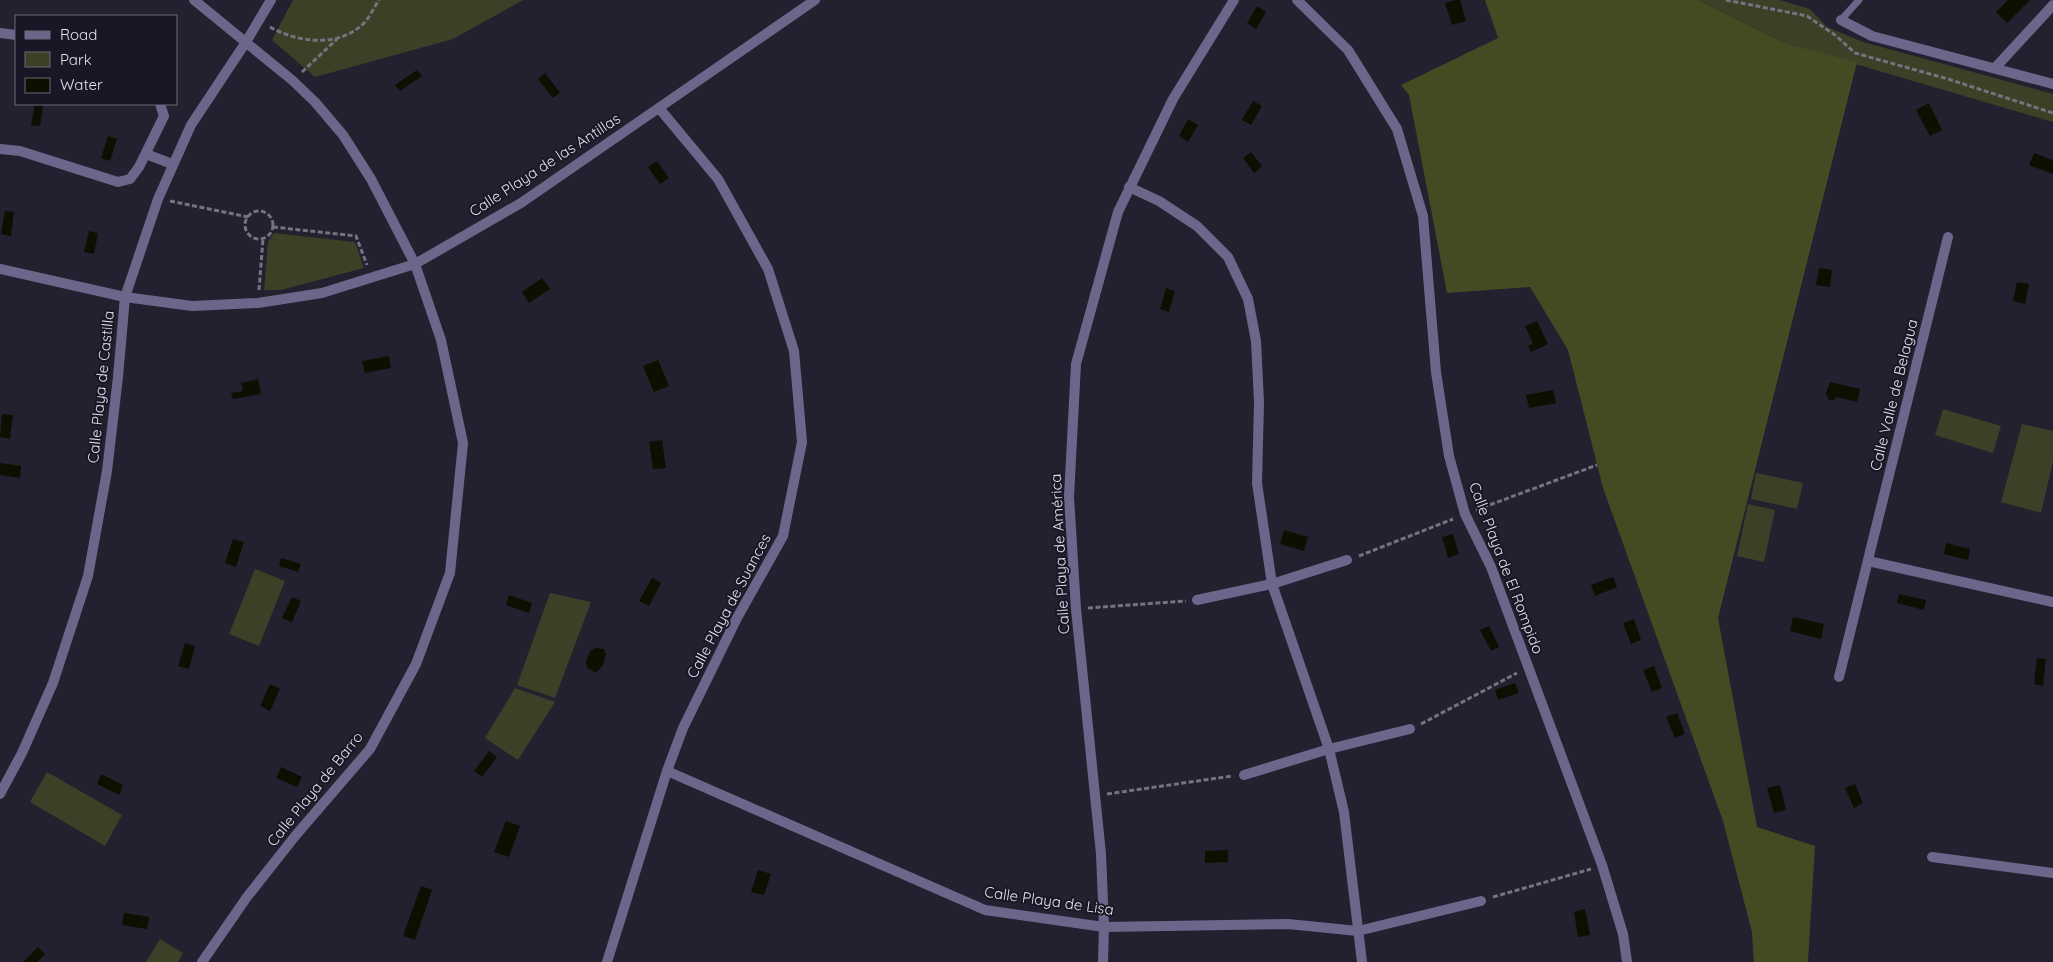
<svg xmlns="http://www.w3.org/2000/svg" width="2053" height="962" font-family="Quicksand,sans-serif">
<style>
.green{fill:#3b4126}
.forest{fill:#434b22}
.water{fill:#0c1000}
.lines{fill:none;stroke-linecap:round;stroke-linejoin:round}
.path{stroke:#767381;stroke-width:3;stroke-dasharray:5 2.5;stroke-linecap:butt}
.lane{stroke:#6c678a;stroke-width:7}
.street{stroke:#6c678a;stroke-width:10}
.labels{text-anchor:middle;stroke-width:4;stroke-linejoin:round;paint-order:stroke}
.street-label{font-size:15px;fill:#e2e1ec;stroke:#191726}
</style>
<rect width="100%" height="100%" fill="#232030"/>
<g class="green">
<path d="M293,0H523L453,39L315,77L272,40Z"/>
<path d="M1698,0H1780L1810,9L1827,27L1863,42L2053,94V122L1787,44Z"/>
<path d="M274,233L355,242L364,268L281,290H264L268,242Z"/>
<path d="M1943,409L2001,426L1993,453L1935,435Z"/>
<path d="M2022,424L2053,431V461L2041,513L2001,502Z"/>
<path d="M1756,473L1803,483L1797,509L1751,499Z"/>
<path d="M1748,504L1775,510L1764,562L1737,556Z"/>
<path d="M255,569L285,581L259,646L229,634Z"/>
<path d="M550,593L591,602L555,698L517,685Z"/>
<path d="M515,688L555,702L518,760L485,738Z"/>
<path d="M47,772L122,815L105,846L30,802Z"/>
<path d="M160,939L183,953L178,962H146Z"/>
</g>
<path class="forest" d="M1485,0H1698L1787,44L1857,62L1718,618L1757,827L1815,846L1808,962H1754L1752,932L1723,821L1603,488L1568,350L1530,287L1447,293L1409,95L1401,85L1498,38Z"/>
<g class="water">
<path d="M1455,0H1460L1466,21L1452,25L1445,3Z"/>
<path d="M2008,0H2030L2007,23L1996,12Z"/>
<path d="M1257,6L1266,12L1256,29L1247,23Z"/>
<path d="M417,70L422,76L400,91L395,85Z"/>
<path d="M545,73L560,93L553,98L538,79Z"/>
<path d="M1253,101L1262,106L1251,125L1242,120Z"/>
<path d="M1929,103L1942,130L1930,136L1916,110Z"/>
<path d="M35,104L43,105L40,126L31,125Z"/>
<path d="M1188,119L1198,125L1188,142L1179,136Z"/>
<path d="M108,136L117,139L110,161L101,158Z"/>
<path d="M1251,152L1262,166L1254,173L1243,158Z"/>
<path d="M2034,153L2053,160V174L2029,165Z"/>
<path d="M657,161L669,178L660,184L648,167Z"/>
<path d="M5,211L14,212L11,236L1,234Z"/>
<path d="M89,231L98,233L94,254L84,252Z"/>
<path d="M1819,268L1832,270L1830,287L1816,285Z"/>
<path d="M542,278L550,289L529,303L522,292Z"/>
<path d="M2017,282L2029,284L2025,304L2013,301Z"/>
<path d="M1166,288L1175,291L1169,312L1160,309Z"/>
<path d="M1537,321L1548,344L1531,352L1528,346L1533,343L1525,326Z"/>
<path d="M389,356L391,368L365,373L362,361Z"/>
<path d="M658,360L669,386L654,392L643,366Z"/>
<path d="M258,379L261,394L233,399L231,393L243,391L241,383Z"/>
<path d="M1830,382L1860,389L1857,402L1837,397L1834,400H1829L1826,393Z"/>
<path d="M1553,390L1556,403L1529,408L1526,395Z"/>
<path d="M2,414L13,415L10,439L0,437Z"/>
<path d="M662,440L666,468L653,469L649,442Z"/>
<path d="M0,463L21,466L20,478L0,475Z"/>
<path d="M1284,530L1308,537L1304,551L1280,544Z"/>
<path d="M1453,534L1459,554L1448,558L1442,537Z"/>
<path d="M233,539L244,542L236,567L225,563Z"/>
<path d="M1946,543L1970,549L1968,560L1944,554Z"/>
<path d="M281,558L301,564L298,572L279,566Z"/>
<path d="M1613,577L1617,587L1595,596L1591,585Z"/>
<path d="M652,578L661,583L649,606L639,601Z"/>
<path d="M1899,594L1926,600L1924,610L1897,603Z"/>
<path d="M509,595L532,603L529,613L506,605Z"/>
<path d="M292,597L301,601L292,622L282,618Z"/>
<path d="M1793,617L1824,624L1821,639L1790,631Z"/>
<path d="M1634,619L1641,640L1631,644L1623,623Z"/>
<path d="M1489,626L1499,647L1491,651L1480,630Z"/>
<path d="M185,643L195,646L189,669L178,666Z"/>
<path d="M596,648L604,649L606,654L603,665L596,673L587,668L586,661L591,650Z"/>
<path d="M2037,658L2046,659L2043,686L2034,684Z"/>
<path d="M1654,666L1662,688L1652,692L1643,670Z"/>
<path d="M1515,683L1519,693L1498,700L1495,690Z"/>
<path d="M270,684L280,689L270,711L260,706Z"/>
<path d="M1677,713L1685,734L1675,738L1666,717Z"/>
<path d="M489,751L497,757L482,777L474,771Z"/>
<path d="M281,767L302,777L297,787L276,778Z"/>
<path d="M101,774L123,785L119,795L97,784Z"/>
<path d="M1855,784L1863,803L1854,808L1845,788Z"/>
<path d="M1780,785L1786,810L1774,813L1767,788Z"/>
<path d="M506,821L520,826L509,857L494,852Z"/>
<path d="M1228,850V862L1205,863V851Z"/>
<path d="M758,870L771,874L764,895L751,892Z"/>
<path d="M421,886L432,890L415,940L403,936Z"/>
<path d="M1585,909L1590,935L1578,937L1574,912Z"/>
<path d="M124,913L149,917L147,929L122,925Z"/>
<path d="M38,947L45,954L37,962H23Z"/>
</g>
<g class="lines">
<g class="path">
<path d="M1726,0L1807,16L1835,35L1855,53L1948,79L2053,113"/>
<path d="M270,27C298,43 339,48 364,23C370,17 374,7 379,0"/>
<path d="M302,72L337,39"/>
<path d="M170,201L248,217"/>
<circle cx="259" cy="225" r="14"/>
<path d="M273,227L356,236L367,265"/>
<path d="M259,290L263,239"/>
<path d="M1476,510L1597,465"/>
<path d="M1359,556L1453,519"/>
<path d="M1088,608L1186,601"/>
<path d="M1421,724L1517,673"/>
<path d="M1107,794L1232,776"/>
<path d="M1493,897L1591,869"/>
</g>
<path class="lane" d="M1841,20L1859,0"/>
<g class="street">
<path d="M194,0L292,80L315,102L343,135L371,179L415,264L441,340L463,443L450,573L416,664L370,749L296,835L247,897L202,962"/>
<path d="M1297,0L1348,50L1397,129L1423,216L1436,372L1449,456L1465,514L1491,567L1602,865L1623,934L1627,962"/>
<path d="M1841,20L1872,36L2053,84"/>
<path d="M0,33L16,35"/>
<path d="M1995,68L2053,5"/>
<path d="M0,149L20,151L118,182L130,179L139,167L164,116L160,104"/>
<path d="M146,154L172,164"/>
<path d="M1129,187L1159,201L1197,226L1228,257L1248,299L1256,341L1259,402L1257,483L1272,584L1329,749L1344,812L1362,962"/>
<path d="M0,269L125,297L192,306L258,303L322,293L415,264L521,203L815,0"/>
<path d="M1868,561L2053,602"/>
<path d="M1197,600L1272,584L1347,560"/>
<path d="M1839,677L1948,237"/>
<path d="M667,771L985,910L1104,927L1288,924L1358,931L1481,901"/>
<path d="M1244,775L1329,749L1410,729"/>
<path d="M0,794L22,753L53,683L88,576L107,471L118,377L125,297L158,199L191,125L246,42L271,0"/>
<path d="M1932,857L2053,873"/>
<path d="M607,962L667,771L683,728L737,618L783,536L802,442L794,351L768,269L718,179L659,108"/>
<path d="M1103,962L1104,927L1101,854L1076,609L1069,497L1076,364L1118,212L1173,99L1234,0"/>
</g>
</g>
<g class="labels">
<g class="street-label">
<text transform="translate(545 165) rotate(-33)" y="5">Calle Playa de las Antillas</text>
<text transform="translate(101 387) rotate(-84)" y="5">Calle Playa de Castilla</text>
<text transform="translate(1894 395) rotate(-76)" y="5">Calle Valle de Belagua</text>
<text transform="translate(1060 554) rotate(-93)" y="5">Calle Playa de América</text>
<text transform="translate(1506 568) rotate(69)" y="5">Calle Playa de El Rompido</text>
<text transform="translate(729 606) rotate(-62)" y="5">Calle Playa de Suances</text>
<text transform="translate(315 789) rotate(-51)" y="5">Calle Playa de Barro</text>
<text transform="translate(1049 901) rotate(8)" y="5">Calle Playa de Lisa</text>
</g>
</g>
<rect x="15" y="15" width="162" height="90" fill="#191726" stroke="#696875"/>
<rect x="25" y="31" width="25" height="8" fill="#6c678a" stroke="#696875"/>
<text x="60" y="40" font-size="15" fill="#e2e1ec">Road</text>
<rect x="25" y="52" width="25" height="15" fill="#3b4126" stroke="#696875"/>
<text x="60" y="65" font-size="15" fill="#e2e1ec">Park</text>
<rect x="25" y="78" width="25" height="15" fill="#0c1000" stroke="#696875"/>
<text x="60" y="90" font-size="15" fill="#e2e1ec">Water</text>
</svg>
